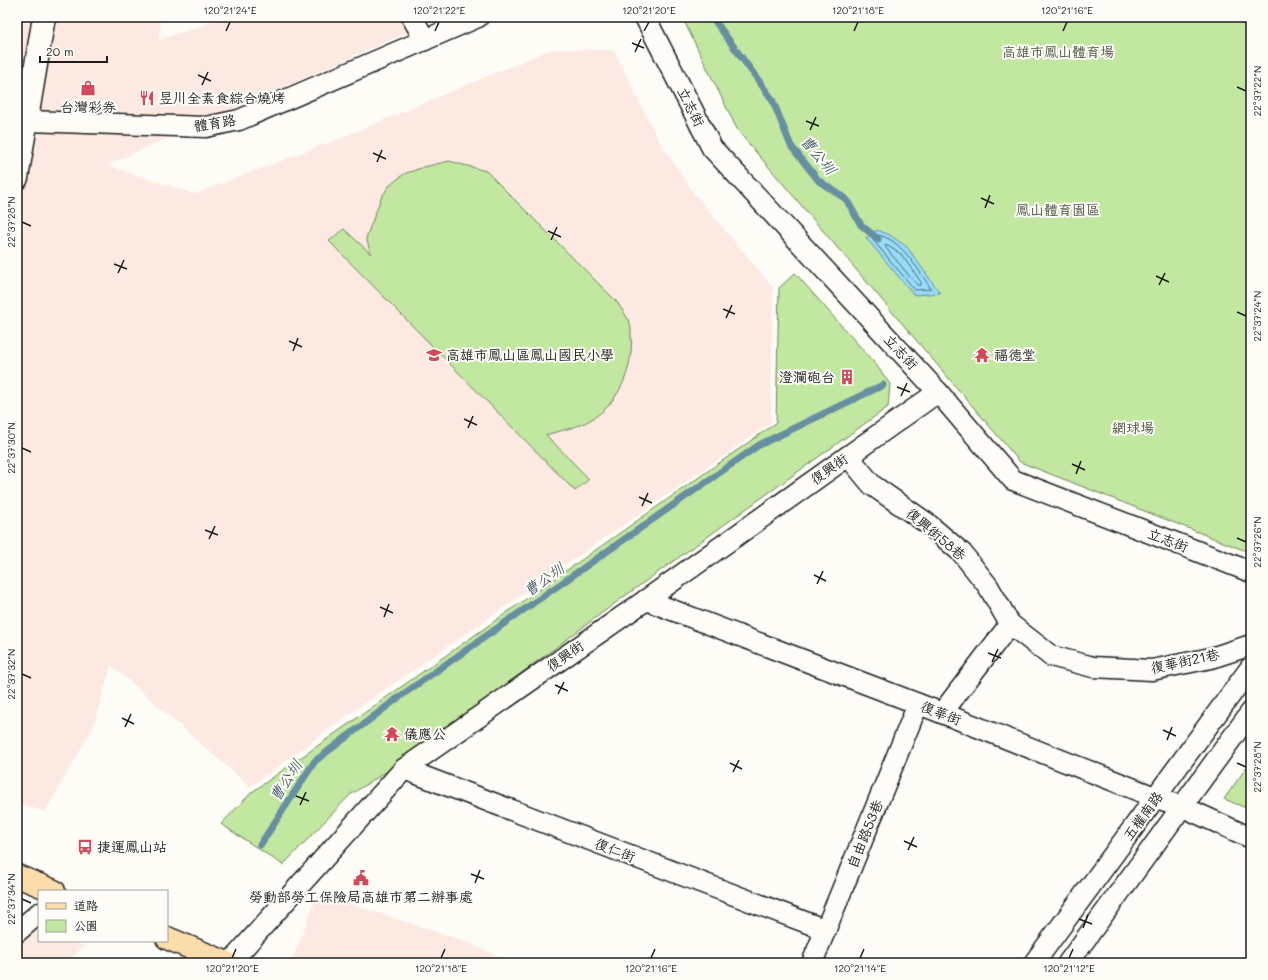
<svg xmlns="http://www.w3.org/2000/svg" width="1268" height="980" font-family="Mali,'LXGW WenKai TC',sans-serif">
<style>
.built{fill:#fceae2}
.green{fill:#c2e7a1;stroke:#6f825e}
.water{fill:#97dcf9;stroke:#668fa1}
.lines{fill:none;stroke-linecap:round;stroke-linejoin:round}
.shore{stroke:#4d6974;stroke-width:1}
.stream{stroke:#668fa1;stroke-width:7}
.street-casing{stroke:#1c1c1c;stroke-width:23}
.secondary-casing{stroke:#1c1c1c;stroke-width:25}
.primary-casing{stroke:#1c1c1c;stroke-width:25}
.street{stroke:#fdfcf7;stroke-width:20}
.secondary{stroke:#fdfcf7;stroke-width:22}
.primary{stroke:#faddab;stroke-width:22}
.ticks{fill:none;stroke:#1c1c1c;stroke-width:1.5}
.labels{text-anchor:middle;stroke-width:4;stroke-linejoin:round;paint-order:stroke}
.park-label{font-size:14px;fill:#4e5944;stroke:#fdfcf7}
.poi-label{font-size:14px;fill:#1c1c1c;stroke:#fdfcf7;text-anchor:start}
.street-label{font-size:14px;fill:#1c1c1c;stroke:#fdfcf7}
.water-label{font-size:15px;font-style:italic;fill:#475f69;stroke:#fdfcf7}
.neatline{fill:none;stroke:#1c1c1c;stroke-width:1.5}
.ticks-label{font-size:10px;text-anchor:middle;fill:#1c1c1c}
</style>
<rect width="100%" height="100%" fill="#fdfcf7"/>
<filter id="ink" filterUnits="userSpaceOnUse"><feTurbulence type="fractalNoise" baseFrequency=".025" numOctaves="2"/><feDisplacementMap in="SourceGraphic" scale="8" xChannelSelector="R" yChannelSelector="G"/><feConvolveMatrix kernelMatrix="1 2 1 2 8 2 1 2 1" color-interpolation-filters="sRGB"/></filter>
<g filter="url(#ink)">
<g class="built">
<path d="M17,17H161L159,40L227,17H443L107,165L194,194L341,138L552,49L614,50L658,139L693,192L773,287L771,423L348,715L250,787L111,665L93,728L45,812L17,803Z"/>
<path d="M318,893L465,941L512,963H291Z"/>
<path d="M17,920L39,929V941H70L84,946L67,963H17Z"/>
</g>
<g class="green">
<path d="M682,17H1251V553L1020,462L738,131Z"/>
<path d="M449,161L486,171L617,302C621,309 627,316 630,323C631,326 631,331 631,335C634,367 620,402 592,419C578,428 561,430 546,435L589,479L575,491L329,241L344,229L371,254L366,238L381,198L389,186L404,174L424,167Z"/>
<path d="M795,273L877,366L890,384L888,407L618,601L409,757L350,795L283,865L221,824L252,792L776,423L779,288Z"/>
<path d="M1251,761V810L1224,799Z"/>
</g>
<path class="water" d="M877,230L890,235L907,247L940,293L914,295L866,238Z"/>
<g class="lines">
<g class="shore">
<path d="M877,235C900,237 918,270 930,287V289L915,290L873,240Z"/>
<path d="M886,245L901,254L921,282V285H917L886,248Z"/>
</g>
<g class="stream">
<path d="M712,17L772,99L791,146L819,181L846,199L861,225L878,239"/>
<path d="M260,845L315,761L402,695L759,445L883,385"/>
</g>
<defs>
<g id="street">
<path d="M412,17L425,40"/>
<path d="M645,17L712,148L938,392L1013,480L1251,572"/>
<path d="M28,121L206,127L239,120L478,17"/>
<path d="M848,456L872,485L928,524L962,553L988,586L1010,624L1051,656L1093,667L1152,670L1211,658L1251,645"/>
<path d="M646,600L942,713L1157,798L1181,806L1251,838"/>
<path d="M942,713L1010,624"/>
<path d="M404,769L826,930"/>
<path d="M17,932L39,913"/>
<path d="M230,963L404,769L646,600L938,392"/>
<path d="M812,963L918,704"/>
<path d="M1034,963L1251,667"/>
<path d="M1068,963L1251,712"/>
</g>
<path id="secondary" d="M17,178L44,17"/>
<g id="primary">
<path d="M17,876L54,891"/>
<path d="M167,938L227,963"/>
</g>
</defs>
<use href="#street" class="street-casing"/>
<use href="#secondary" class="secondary-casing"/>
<use href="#primary" class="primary-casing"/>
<use href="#street" class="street"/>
<use href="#secondary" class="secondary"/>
<use href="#primary" class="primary"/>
</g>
</g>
<path class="ticks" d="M226,31L230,22M435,31L439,22M644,31L649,22M854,31L858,22M1063,31L1067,22M632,43L644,48M635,52L641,39M198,75L211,81M202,85L208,72M1237,87L1246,91M806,121L819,126M810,130L816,117M373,153L386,159M377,162L382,150M981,198L994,204M985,208L990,195M22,222L31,226M548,231L561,237M551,240L557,227M114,264L127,269M118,273L124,260M1156,276L1169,282M1159,285L1165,273M723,309L735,314M1237,312L1246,316M726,318L732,305M289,341L302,347M293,351L298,338M897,387L910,392M901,396L907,383M464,419L477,425M468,428L473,416M22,448L31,452M1072,464L1085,470M1076,474L1081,461M639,497L652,503M642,506L648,493M205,530L218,535M1237,538L1246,542M209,539L215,526M814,575L826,581M817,584L823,571M380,607L393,613M384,617L389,604M988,653L1001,658M992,662L998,649M22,674L31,678M555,685L568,691M558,694L564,682M122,718L134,724M125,727L131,714M1163,730L1176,736M1167,740L1172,727M730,763L742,769M1237,763L1246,767M733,772L739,760M296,796L309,801M300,805L306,792M904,841L917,847M908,850L914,837M471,874L484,879M475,883L480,870M22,899L31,903M1079,919L1092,924M1083,928L1088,915M232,958L236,949M441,958L445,949M651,958L655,949M860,958L864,949M1069,958L1073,949"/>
<defs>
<symbol id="shop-bare" viewBox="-9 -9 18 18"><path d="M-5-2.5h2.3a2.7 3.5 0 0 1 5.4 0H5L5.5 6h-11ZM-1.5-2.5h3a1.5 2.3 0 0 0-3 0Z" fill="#d1495b" stroke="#fdfcf7" stroke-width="2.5" paint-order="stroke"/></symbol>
<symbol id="restaurant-bare" viewBox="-9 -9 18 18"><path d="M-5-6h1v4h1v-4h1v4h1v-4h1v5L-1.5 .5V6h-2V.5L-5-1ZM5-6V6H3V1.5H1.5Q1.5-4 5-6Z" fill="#d1495b" stroke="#fdfcf7" stroke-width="2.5" paint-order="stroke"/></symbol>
<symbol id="school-bare" viewBox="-9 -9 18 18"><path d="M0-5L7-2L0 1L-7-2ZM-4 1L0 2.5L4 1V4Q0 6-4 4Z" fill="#d1495b" stroke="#fdfcf7" stroke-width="2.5" paint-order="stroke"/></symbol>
<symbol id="temple-bare" viewBox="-9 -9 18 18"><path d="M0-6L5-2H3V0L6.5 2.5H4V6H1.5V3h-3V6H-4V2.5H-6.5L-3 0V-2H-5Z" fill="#d1495b" stroke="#fdfcf7" stroke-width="2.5" paint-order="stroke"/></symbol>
<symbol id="building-bare" viewBox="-9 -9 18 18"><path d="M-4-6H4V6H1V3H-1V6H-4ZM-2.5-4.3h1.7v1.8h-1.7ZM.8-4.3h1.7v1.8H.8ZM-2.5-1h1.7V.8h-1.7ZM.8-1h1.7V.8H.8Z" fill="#d1495b" stroke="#fdfcf7" stroke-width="2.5" paint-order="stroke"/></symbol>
<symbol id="bus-bare" viewBox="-9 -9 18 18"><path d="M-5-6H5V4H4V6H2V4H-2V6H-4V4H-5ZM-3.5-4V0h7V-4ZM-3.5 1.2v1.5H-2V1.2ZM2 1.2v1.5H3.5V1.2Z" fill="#d1495b" stroke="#fdfcf7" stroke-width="2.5" paint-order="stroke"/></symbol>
<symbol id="civic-bare" viewBox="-9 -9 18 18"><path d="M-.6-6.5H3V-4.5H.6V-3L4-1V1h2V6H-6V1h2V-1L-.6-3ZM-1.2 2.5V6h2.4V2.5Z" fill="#d1495b" stroke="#fdfcf7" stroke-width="2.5" paint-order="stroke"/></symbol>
</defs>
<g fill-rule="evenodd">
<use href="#shop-bare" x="77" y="77" width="22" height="22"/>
<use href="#restaurant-bare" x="136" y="87" width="22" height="22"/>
<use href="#school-bare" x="423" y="344" width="22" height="22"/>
<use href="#temple-bare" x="971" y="344" width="22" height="22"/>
<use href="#building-bare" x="836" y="366" width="22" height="22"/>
<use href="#temple-bare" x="381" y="723" width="22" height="22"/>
<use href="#bus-bare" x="74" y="836" width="22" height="22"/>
<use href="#civic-bare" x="350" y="867" width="22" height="22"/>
</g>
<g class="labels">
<g class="park-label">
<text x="1058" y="57">高雄市鳳山體育場</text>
<text x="1058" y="215">鳳山體育園區</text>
<text x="1133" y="433">網球場</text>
</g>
<g class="poi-label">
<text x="159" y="103">昱川全素食綜合燒烤</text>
<text x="88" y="112" text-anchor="middle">台灣彩券</text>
<text x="446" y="360">高雄市鳳山區鳳山國民小學</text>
<text x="994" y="360">福德堂</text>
<text x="835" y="382" text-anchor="end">澄瀾砲台</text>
<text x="404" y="739">儀應公</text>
<text x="97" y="852">捷運鳳山站</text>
<text x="361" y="902" text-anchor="middle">勞動部勞工保險局高雄市第二辦事處</text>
</g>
<g class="street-label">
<text transform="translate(691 107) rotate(63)" y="5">立志街</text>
<text transform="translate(215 123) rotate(-9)" y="5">體育路</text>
<text transform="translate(901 352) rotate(47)" y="5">立志街</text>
<text transform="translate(829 469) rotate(-35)" y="5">復興街</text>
<text transform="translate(936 534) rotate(40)" y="5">復興街58巷</text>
<text transform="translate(1168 540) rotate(21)" y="5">立志街</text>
<text transform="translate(565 656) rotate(-35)" y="5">復興街</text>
<text transform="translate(1185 661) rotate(-12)" y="5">復華街21巷</text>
<text transform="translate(941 713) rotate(21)" y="5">復華街</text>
<text transform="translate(1143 816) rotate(-54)" y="5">五權南路</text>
<text transform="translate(865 834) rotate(-68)" y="5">自由路53巷</text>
<text transform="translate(615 850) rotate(21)" y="5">復仁街</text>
</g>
<g class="water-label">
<text transform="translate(818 155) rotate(50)" y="5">曹公圳</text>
<text transform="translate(544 580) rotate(-35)" y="5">曹公圳</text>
<text transform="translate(286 781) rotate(-57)" y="5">曹公圳</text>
</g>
</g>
<rect width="1268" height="980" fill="none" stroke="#fdfcf7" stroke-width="44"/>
<rect x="38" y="890" width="130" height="52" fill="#fdfcf7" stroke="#a3a29f"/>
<rect x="46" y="903" width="20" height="6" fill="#faddab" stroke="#a3a29f"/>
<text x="74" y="910" font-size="12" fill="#1c1c1c">道路</text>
<rect x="46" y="920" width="20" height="12" fill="#c2e7a1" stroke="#a3a29f"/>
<text x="74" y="930" font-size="12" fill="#1c1c1c">公園</text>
<path d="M40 56v6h67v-6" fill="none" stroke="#1c1c1c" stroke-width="2"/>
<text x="46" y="56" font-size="12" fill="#1c1c1c" stroke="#fdfcf7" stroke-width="3" paint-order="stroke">20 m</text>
<rect x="22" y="22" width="1224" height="936" class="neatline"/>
<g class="ticks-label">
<text x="230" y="14">120°21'24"E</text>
<text x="439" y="14">120°21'22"E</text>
<text x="649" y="14">120°21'20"E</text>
<text x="858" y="14">120°21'18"E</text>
<text x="1067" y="14">120°21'16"E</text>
<text transform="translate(1257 91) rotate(-90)" y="4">22°37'22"N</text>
<text transform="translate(11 222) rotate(-90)" y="4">22°37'28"N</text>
<text transform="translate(1257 316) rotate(-90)" y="4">22°37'24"N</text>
<text transform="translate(11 448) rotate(-90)" y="4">22°37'30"N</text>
<text transform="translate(1257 542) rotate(-90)" y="4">22°37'26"N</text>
<text transform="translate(11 674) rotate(-90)" y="4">22°37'32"N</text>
<text transform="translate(1257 767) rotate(-90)" y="4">22°37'28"N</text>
<text transform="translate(11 899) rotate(-90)" y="4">22°37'34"N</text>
<text x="232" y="972">120°21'20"E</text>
<text x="441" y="972">120°21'18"E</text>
<text x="651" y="972">120°21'16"E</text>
<text x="860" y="972">120°21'14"E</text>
<text x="1069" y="972">120°21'12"E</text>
</g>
</svg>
